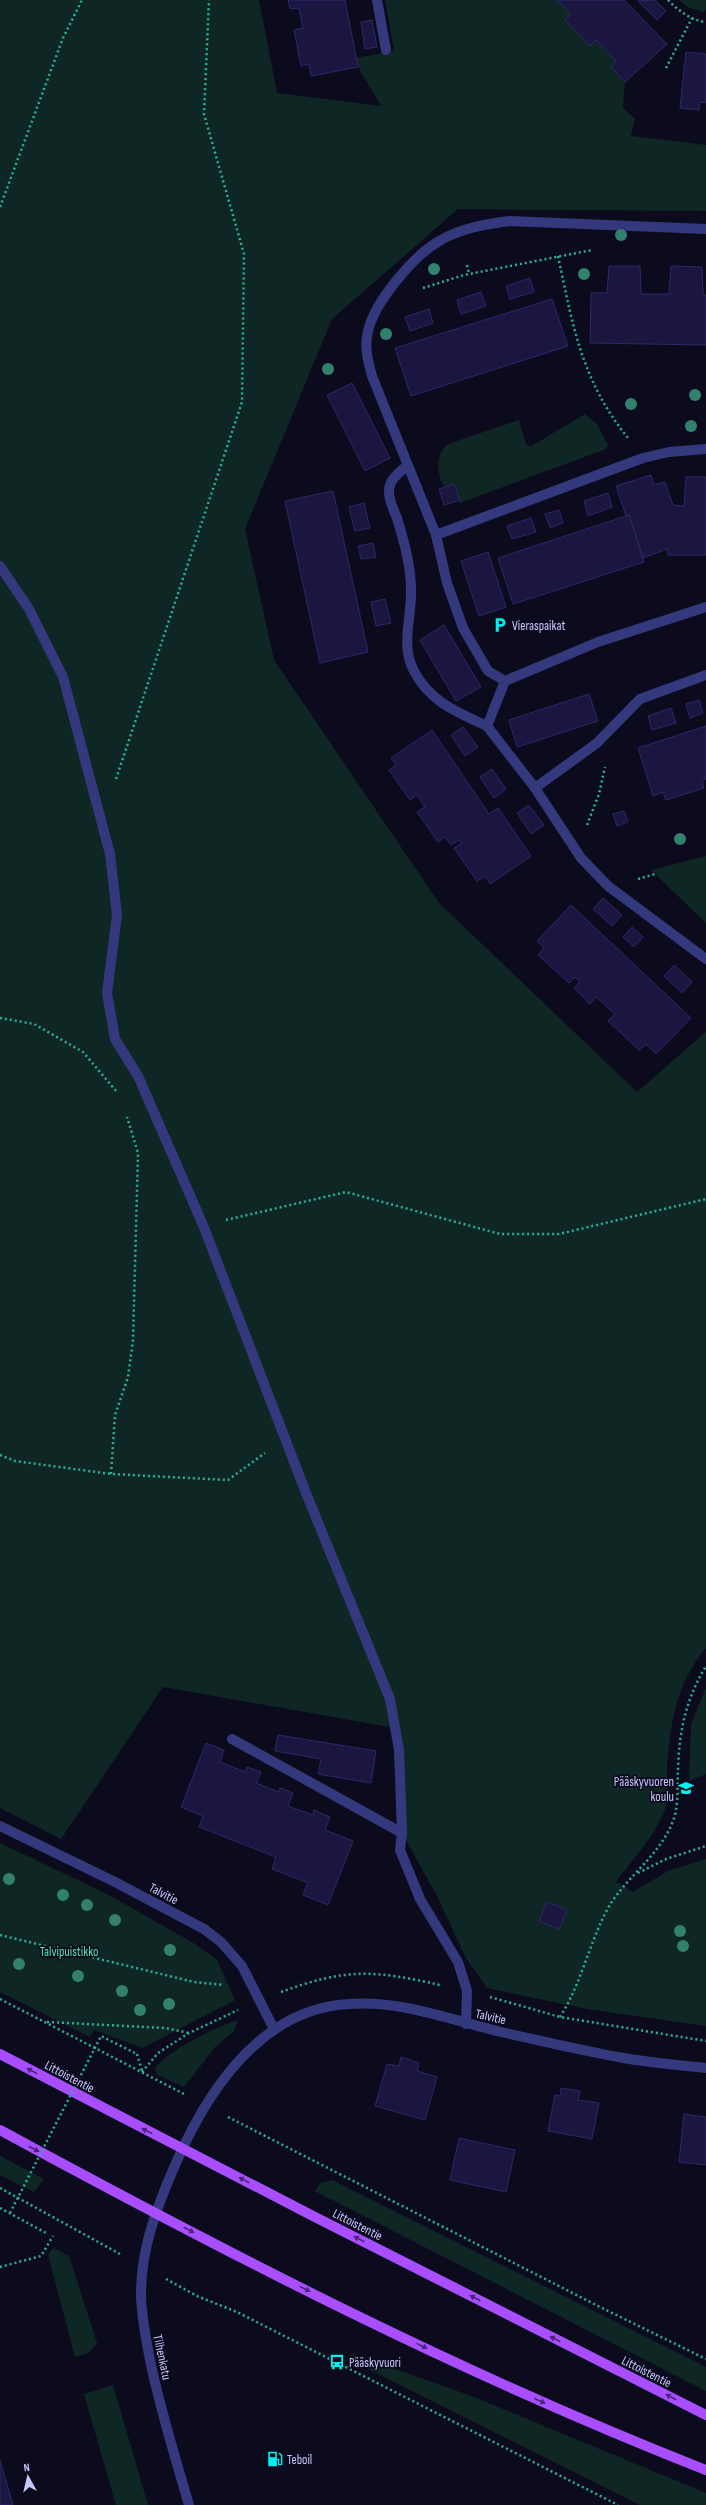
<svg xmlns="http://www.w3.org/2000/svg" width="706" height="2505" font-family="'Sofia Sans Condensed',sans-serif">
<style>
.green{fill:#0e2724}
.building{fill:#1a163f;stroke:#2d276c}
.lines{fill:none;stroke-linecap:round;stroke-linejoin:round}
.path{stroke:#28b29a;stroke-width:2.5;stroke-dasharray:2 3;stroke-linecap:butt}
.minor{stroke:#34397e;stroke-width:10}
.major{stroke:#a94eff;stroke-width:10}
.path-bridge{stroke:#28b29a;stroke-width:2.5;stroke-dasharray:2 3;stroke-linecap:butt}
.tree{fill:#31816d}
.oneway{fill:#4b2677}
.labels{text-anchor:middle;stroke-width:3.5;stroke-linejoin:round;paint-order:stroke}
.poi-label{font-size:13px;fill:#c7c7ff;stroke:#0c0b1d;text-anchor:start}
.street-label{font-size:13px;fill:#c7c7ff;stroke:#0c0b1d}
.park-label{font-size:13px;fill:#50e2ae;stroke:#0c0b1d}
</style>
<rect width="100%" height="100%" fill="#0c0b1d"/>
<g class="green">
<path d="M0,0H259L277,93L381,106L358,67L356,58L394,51L385,0H557L571,14L565,20L590,45L596,40L616,61L611,67L625,82L623,108L635,119L631,136L706,145V211L458,209L332,319L245,529L274,660L439,903L637,1092L706,1032V1648C676,1683 670,1725 667,1769C666,1781 669,1795 666,1806C659,1831 632,1860 616,1882L633,1892L668,1871L706,1859V2026L587,2009L487,1988L466,1958L436,1894L402,1833L395,1728L163,1687L61,1839L0,1808Z"/>
<path d="M679,0H706V10L703,12L687,7Z"/>
<path d="M585,414L597,424L608,445L606,449L460,503C456,499 449,495 446,490C437,477 434,454 448,444L519,420L526,444L530,447Z"/>
<path d="M706,856V923L651,870Z"/>
<path d="M706,1688V1774L689,1781L691,1724Z"/>
<path d="M0,1843L109,1895L195,1944L217,1960L235,2000L142,2048L94,2030L90,2037L0,1992Z"/>
<path d="M238,2020L234,2031L215,2047L184,2087L157,2075L155,2069C166,2051 218,2026 238,2020Z"/>
<path d="M0,2156L44,2179L34,2192L0,2175Z"/>
<path d="M332,2180L706,2367V2391L315,2191L321,2183Z"/>
<path d="M53,2248L69,2256L97,2343L89,2353L75,2357L48,2255Z"/>
<path d="M353,2354L474,2397L706,2493V2505H640L350,2360Z"/>
<path d="M113,2385L148,2505H116L84,2394Z"/>
</g>
<g class="building">
<path d="M288,0H345L358,67L311,76L309,64L301,66L294,30L303,28L299,8L290,9Z"/>
<path d="M557,0H624L667,44L625,82L611,67L616,61L596,40L590,46L565,20L571,14Z"/>
<path d="M655,0L666,11L657,20L638,1Z"/>
<path d="M372,20L377,47L365,49L361,22Z"/>
<path d="M686,52L706,54V103L700,102L699,110L680,108Z"/>
<path d="M609,266H640L641,294H669L671,266L702,267L703,295H706V345L590,343L591,293H607Z"/>
<path d="M530,278L534,292L510,299L506,286Z"/>
<path d="M481,292L486,306L461,314L457,300Z"/>
<path d="M552,299L568,346L411,396L395,348Z"/>
<path d="M429,309L433,323L410,331L405,317Z"/>
<path d="M352,383L390,458L365,471L327,395Z"/>
<path d="M651,475L654,485L665,482L673,505L684,506L686,477H706V555H668L667,549L643,558L629,515L626,516L616,486Z"/>
<path d="M454,484L460,500L444,505L439,489Z"/>
<path d="M333,491L368,652L320,663L285,501Z"/>
<path d="M608,493L612,507L588,516L584,501Z"/>
<path d="M364,503L370,528L355,531L349,507Z"/>
<path d="M559,510L563,523L550,528L545,514Z"/>
<path d="M629,515L644,562L513,604L498,558Z"/>
<path d="M531,518L536,532L512,539L507,526Z"/>
<path d="M373,543L376,557L361,559L358,546Z"/>
<path d="M488,552L506,607L479,616L461,561Z"/>
<path d="M385,599L391,623L376,626L371,602Z"/>
<path d="M444,625L481,687L456,701L420,640Z"/>
<path d="M589,694L598,721L517,747L509,720Z"/>
<path d="M699,700L703,713L690,718L686,704Z"/>
<path d="M671,708L676,723L652,730L648,716Z"/>
<path d="M706,726V779L702,780L704,788L666,800L663,792L653,796L638,748Z"/>
<path d="M463,727L478,747L465,756L451,735Z"/>
<path d="M432,730L489,814L498,808L531,856L490,884L485,876L477,881L454,848L462,843L459,840L451,845L445,837L438,842L417,812L425,807L417,795L410,800L389,770L396,765L391,758Z"/>
<path d="M492,769L506,789L494,798L480,777Z"/>
<path d="M529,805L544,825L531,834L517,813Z"/>
<path d="M624,811L628,822L617,826L613,814Z"/>
<path d="M603,898L622,915L612,926L593,909Z"/>
<path d="M571,905L691,1018L656,1054L646,1044L639,1050L608,1021L615,1014L596,997L590,1004L574,988L580,982L575,977L569,983L538,955L544,948L537,941Z"/>
<path d="M632,927L643,937L634,947L623,937Z"/>
<path d="M674,965L692,982L682,993L664,976Z"/>
<path d="M278,1735L376,1751L371,1783L318,1774L321,1759L275,1751Z"/>
<path d="M206,1743L224,1750L220,1762L245,1772L247,1767L261,1772L256,1783L279,1792L280,1788L293,1793L288,1806L313,1815L314,1810L330,1817L325,1830L353,1841L328,1905L303,1895L308,1883L272,1869L276,1857L199,1827L203,1816L181,1807Z"/>
<path d="M547,1902L567,1910L559,1929L539,1921Z"/>
<path d="M401,2057L419,2063L417,2071L437,2077L425,2120L375,2106L387,2064L399,2066Z"/>
<path d="M561,2088L580,2091L578,2100L599,2103L592,2139L548,2131L555,2095L560,2096Z"/>
<path d="M684,2114L706,2117V2165L679,2162Z"/>
<path d="M459,2138L515,2150L506,2192L450,2180Z"/>
<path d="M0,2460L13,2505H0Z"/>
</g>
<g class="lines">
<g class="path">
<path d="M668,0C679,11 690,20 706,22"/>
<path d="M666,68L692,18"/>
<path d="M0,207L63,38L82,0"/>
<path d="M558,256C573,327 582,381 628,438"/>
<path d="M467,265L469,274"/>
<path d="M423,288L464,275L592,250"/>
<path d="M116,779L242,402L244,254L204,114L209,0"/>
<path d="M587,825L599,794L605,767"/>
<path d="M638,879L655,874"/>
<path d="M0,1018L34,1024L83,1052L117,1092"/>
<path d="M226,1220L346,1192L500,1234H559L706,1199"/>
<path d="M0,1455L15,1461L111,1474L228,1480L265,1453"/>
<path d="M111,1474L115,1415L128,1377L133,1340L138,1153L127,1117"/>
<path d="M638,1873L666,1859L706,1846"/>
<path d="M0,1935L194,1982L224,1985"/>
<path d="M281,1992C346,1968 374,1970 440,1985"/>
<path d="M490,1997L560,2017L706,2041"/>
<path d="M0,1999L184,2094"/>
<path d="M560,2017C583,1981 590,1938 611,1903C630,1874 663,1852 674,1818C679,1803 677,1785 678,1770C679,1731 686,1699 706,1666"/>
<path d="M47,2022L165,2028L189,2033"/>
<path d="M137,2054L142,2071"/>
<path d="M142,2072L158,2053L189,2033L238,2010"/>
<path d="M228,2117L600,2307L706,2359"/>
<path d="M0,2188L120,2254"/>
<path d="M0,2208L48,2234"/>
<path d="M0,2267L41,2256L53,2236"/>
<path d="M166,2279L197,2296L237,2312L618,2505"/>
</g>
<g class="minor">
<path d="M377,0L386,50"/>
<path d="M706,229L509,221C486,224 462,228 441,240C415,254 375,301 368,331C364,346 368,362 372,376L436,535L447,583L463,628L488,671L505,681L598,642L706,607"/>
<path d="M407,466C399,472 388,481 389,492C389,501 394,511 397,518C404,542 411,565 411,590C412,616 400,646 414,671C430,702 457,712 487,726"/>
<path d="M436,535L643,458L669,452L706,449"/>
<path d="M0,566L29,609L63,677L110,854L117,915L107,993L115,1039L138,1076L203,1225L306,1493L390,1699L399,1750L402,1833L400,1850L420,1899L458,1962L467,1991L466,2024"/>
<path d="M505,681L487,726L535,788L581,858L608,886L706,959"/>
<path d="M535,788L597,743L640,699L706,675"/>
<path d="M232,1739L402,1833"/>
<path d="M0,1826L115,1882L204,1929L221,1942L242,1966L274,2029"/>
<path d="M189,2505C175,2457 160,2409 150,2360C146,2338 141,2316 141,2293C141,2250 156,2210 172,2172C204,2096 257,2009 349,2004C401,2000 451,2020 501,2032C542,2041 583,2051 624,2058C651,2063 679,2065 706,2068"/>
</g>
<g class="major">
<path d="M0,2054L311,2215L706,2415"/>
<path d="M0,2130C230,2255 463,2375 706,2470"/>
</g>
<path class="path-bridge" d="M10,2213L101,2036L137,2054"/>
</g>
<g class="tree">
<circle cx="621" cy="235" r="6"/>
<circle cx="434" cy="269" r="6"/>
<circle cx="584" cy="274" r="6"/>
<circle cx="386" cy="334" r="6"/>
<circle cx="328" cy="369" r="6"/>
<circle cx="695" cy="395" r="6"/>
<circle cx="631" cy="404" r="6"/>
<circle cx="691" cy="426" r="6"/>
<circle cx="680" cy="839" r="6"/>
<circle cx="9" cy="1879" r="6"/>
<circle cx="63" cy="1895" r="6"/>
<circle cx="87" cy="1905" r="6"/>
<circle cx="115" cy="1920" r="6"/>
<circle cx="680" cy="1931" r="6"/>
<circle cx="683" cy="1946" r="6"/>
<circle cx="170" cy="1950" r="6"/>
<circle cx="19" cy="1964" r="6"/>
<circle cx="78" cy="1976" r="6"/>
<circle cx="122" cy="1991" r="6"/>
<circle cx="169" cy="2004" r="6"/>
<circle cx="140" cy="2010" r="6"/>
</g>
<defs><path id="oneway-solid" d="M-6-.8H1V-3.2L6.5 0L1 3.2V.8H-6Z"/></defs>
<g class="oneway">
<use href="#oneway-solid" transform="translate(32 2071) rotate(-152)"/>
<use href="#oneway-solid" transform="translate(147 2131) rotate(-153)"/>
<use href="#oneway-solid" transform="translate(34 2149) rotate(28)"/>
<use href="#oneway-solid" transform="translate(244 2180) rotate(-153)"/>
<use href="#oneway-solid" transform="translate(189 2230) rotate(28)"/>
<use href="#oneway-solid" transform="translate(359 2239) rotate(-153)"/>
<use href="#oneway-solid" transform="translate(305 2289) rotate(26)"/>
<use href="#oneway-solid" transform="translate(475 2298) rotate(-153)"/>
<use href="#oneway-solid" transform="translate(555 2339) rotate(-153)"/>
<use href="#oneway-solid" transform="translate(422 2346) rotate(26)"/>
<use href="#oneway-solid" transform="translate(671 2397) rotate(-153)"/>
<use href="#oneway-solid" transform="translate(540 2401) rotate(24)"/>
</g>
<defs>
<symbol id="parking-bare" viewBox="-9 -9 18 18"><path d="M-3.5-5.5H1a3.5 3.5 0 0 1 0 7H-1V5.5H-3.5ZM-1-3.4V-.6H.8a1.4 1.4 0 0 0 0-2.8Z" fill="#00f2f0" stroke="#0c0b1d" stroke-width="2.5" paint-order="stroke"/></symbol>
<symbol id="school-bare" viewBox="-9 -9 18 18"><path d="M0-5L7-2L0 1L-7-2ZM-4 1L0 2.5L4 1V4Q0 6-4 4Z" fill="#00f2f0" stroke="#0c0b1d" stroke-width="2.5" paint-order="stroke"/></symbol>
<symbol id="bus-bare" viewBox="-9 -9 18 18"><path d="M-5-6H5V4H4V6H2V4H-2V6H-4V4H-5ZM-3.5-4V0h7V-4ZM-3.5 1.2v1.5H-2V1.2ZM2 1.2v1.5H3.5V1.2Z" fill="#00f2f0" stroke="#0c0b1d" stroke-width="2.5" paint-order="stroke"/></symbol>
<symbol id="fuel-bare" viewBox="-9 -9 18 18"><path d="M-5.5-6h7V0h2V4h1.3V-2.5L3-4.5l.8-.8L6-3V5H2.5V1h-1V6h-7ZM-4.2-4.7v3.2H.2V-4.7Z" fill="#00f2f0" stroke="#0c0b1d" stroke-width="2.5" paint-order="stroke"/></symbol>
</defs>
<g fill-rule="evenodd">
<use href="#parking-bare" x="489" y="614" width="22" height="22"/>
<use href="#school-bare" x="675" y="1777" width="22" height="22"/>
<use href="#bus-bare" x="326" y="2351" width="22" height="22"/>
<use href="#fuel-bare" x="264" y="2448" width="22" height="22"/>
</g>
<g class="labels">
<g class="poi-label">
<text x="512" y="630">Vieraspaikat</text>
<text x="674" y="1786" text-anchor="end">Pääskyvuoren<tspan x="674" dy="15">koulu</tspan></text>
<text x="349" y="2367">Pääskyvuori</text>
<text x="287" y="2464">Teboil</text>
</g>
<g class="street-label">
<text transform="translate(164 1893) rotate(28)" y="5">Talvitie</text>
<text transform="translate(491 2016) rotate(13)" y="5">Talvitie</text>
<text transform="translate(70 2076) rotate(28)" y="5">Littoistentie</text>
<text transform="translate(358 2224) rotate(27)" y="5">Littoistentie</text>
<text transform="translate(163 2357) rotate(78)" y="5">Tilhenkatu</text>
<text transform="translate(647 2371) rotate(27)" y="5">Littoistentie</text>
</g>
<g class="park-label">
<text x="69" y="1956">Talvipuistikko</text>
</g>
</g>
<g transform="translate(28 2477) rotate(352)" stroke="#0c0b1d" stroke-width="3" paint-order="stroke">
<path d="M0-3L7 15L0 10L-7 15Z" fill="#c7c7ff"/>
<text y="-6" font-size="11" font-weight="bold" text-anchor="middle" fill="#c7c7ff">N</text>
</g>
</svg>
